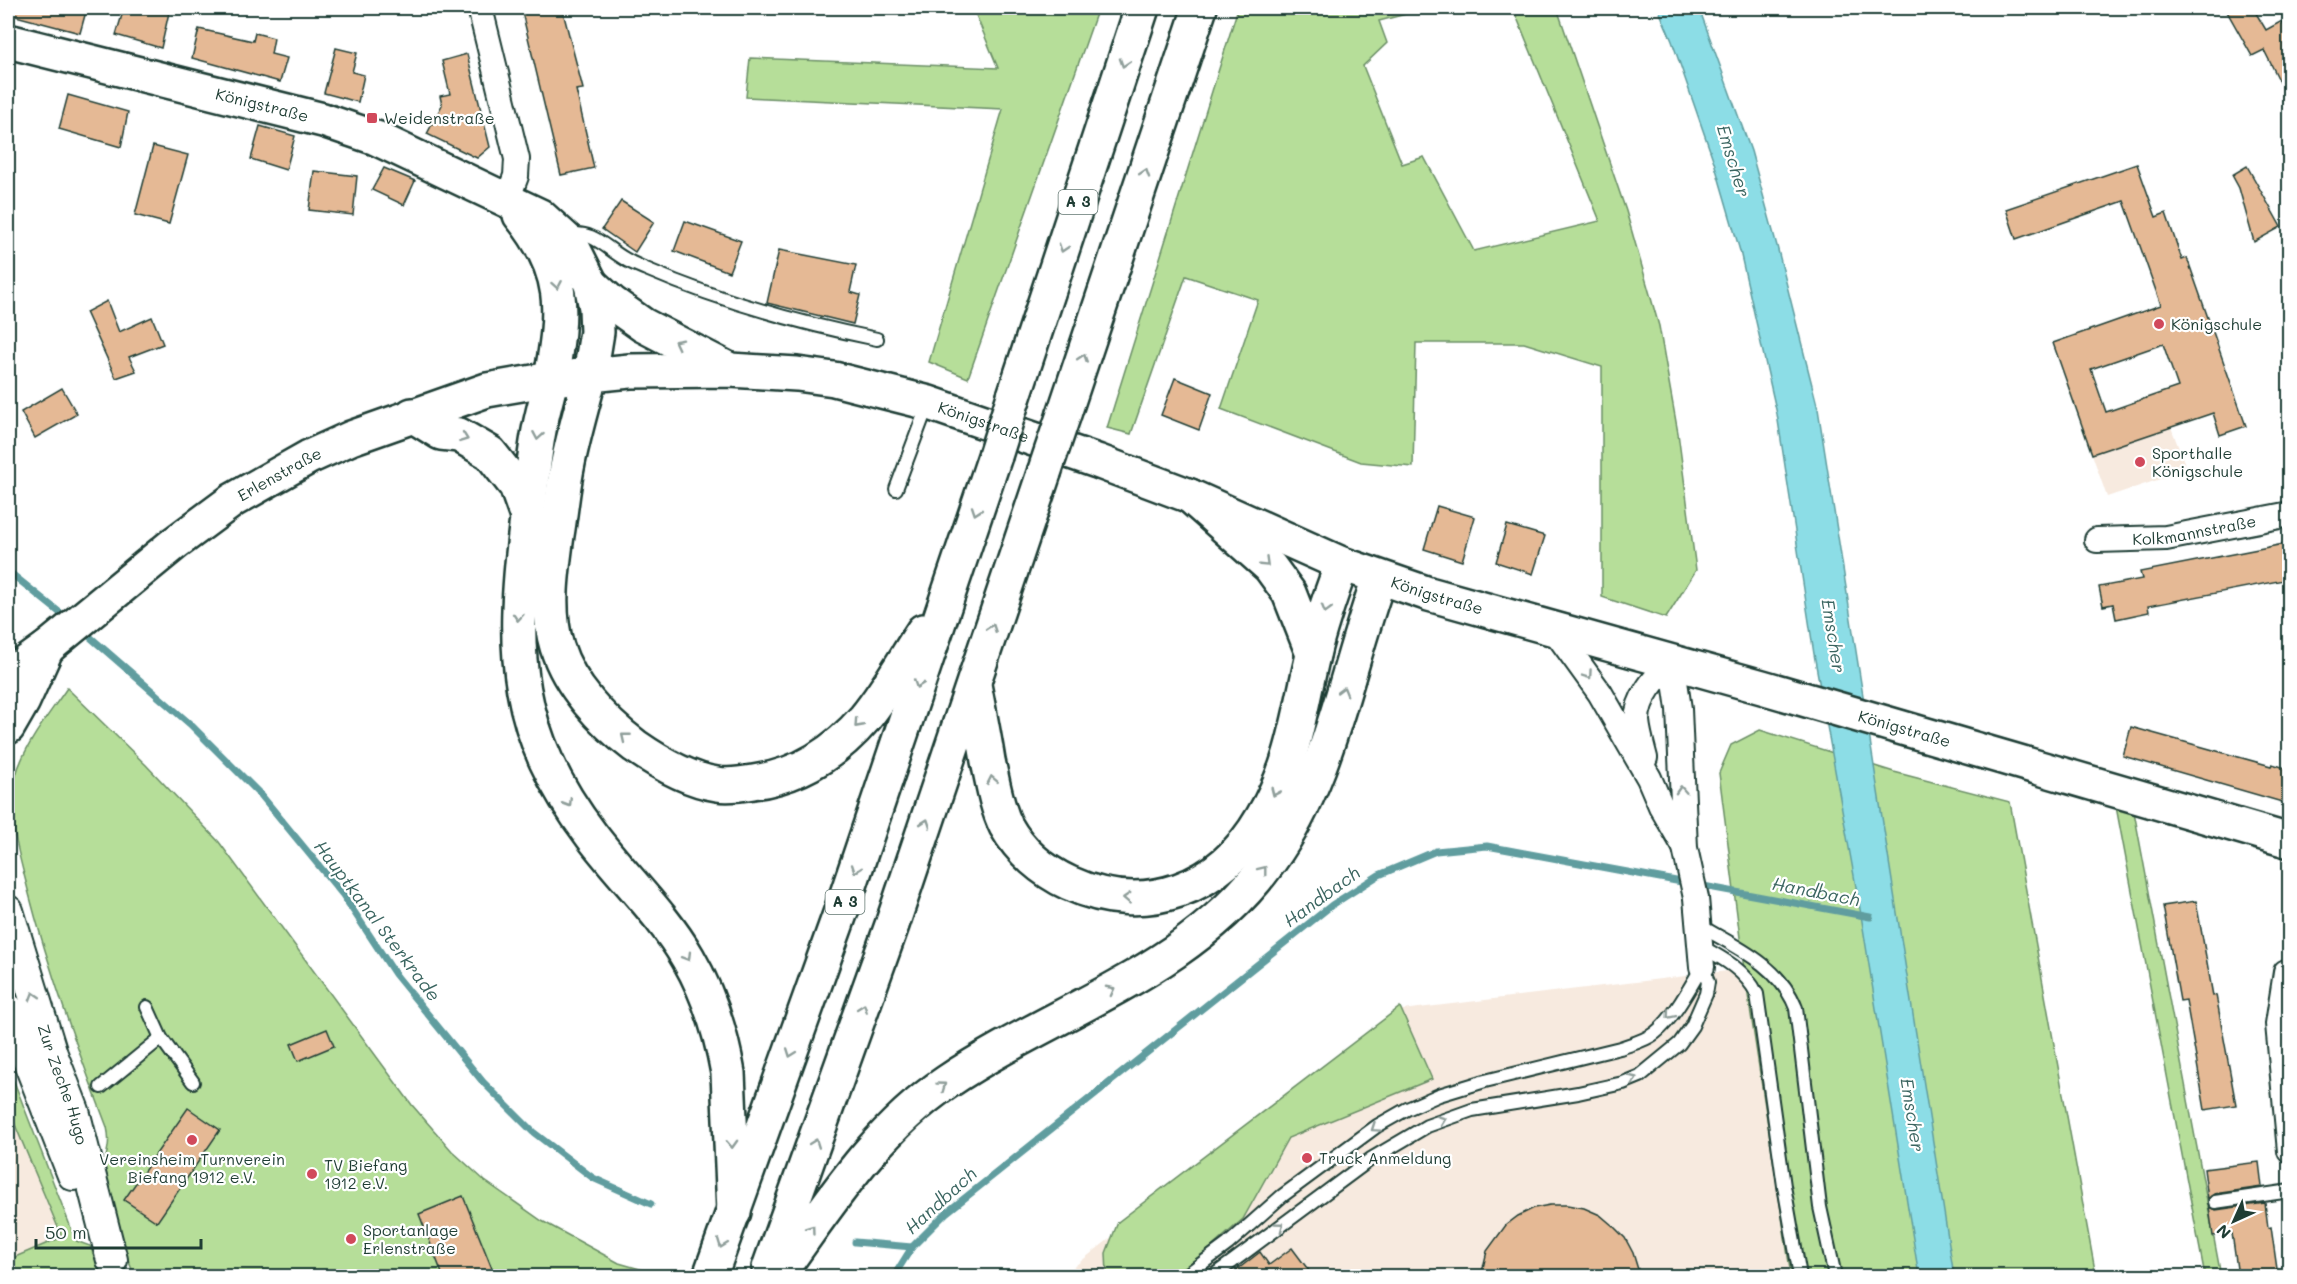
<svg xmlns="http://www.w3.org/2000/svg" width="2297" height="1284" font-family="Mali,sans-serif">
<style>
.built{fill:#f7eadf}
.green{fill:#b6de99;stroke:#6a8e66;stroke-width:1.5}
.water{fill:#8cdde6;stroke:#609d9f;stroke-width:1.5}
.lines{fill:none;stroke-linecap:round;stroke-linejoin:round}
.stream{stroke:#609d9f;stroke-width:7}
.building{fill:#e5b995;stroke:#1f3d34;stroke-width:1.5;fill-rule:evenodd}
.service-casing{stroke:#1f3d34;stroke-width:16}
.minor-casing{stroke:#1f3d34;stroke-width:28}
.tertiary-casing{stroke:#1f3d34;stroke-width:34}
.secondary-casing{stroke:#1f3d34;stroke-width:38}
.motorway-casing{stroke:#1f3d34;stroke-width:38}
.service{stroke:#fff;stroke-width:12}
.minor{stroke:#fff;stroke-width:24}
.tertiary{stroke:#fff;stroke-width:30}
.secondary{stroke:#fff;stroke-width:33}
.motorway{stroke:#fff;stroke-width:33}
.motorway-bridge-casing{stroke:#1f3d34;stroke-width:38;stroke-linecap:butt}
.motorway-bridge{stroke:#fff;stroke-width:33}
.oneway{stroke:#8f9e9a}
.poi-dot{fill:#d1495b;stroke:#fff;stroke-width:2}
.labels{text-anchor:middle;stroke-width:4.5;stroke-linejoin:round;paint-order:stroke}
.shield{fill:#fff;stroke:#627771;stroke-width:1.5}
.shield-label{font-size:15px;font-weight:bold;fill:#1f3d34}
.street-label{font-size:16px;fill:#1f3d34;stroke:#fff}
.poi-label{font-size:16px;fill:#1f3d34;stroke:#fff;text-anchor:start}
.water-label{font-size:18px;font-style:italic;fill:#3a6560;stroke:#fff}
</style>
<rect width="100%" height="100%" fill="#fff"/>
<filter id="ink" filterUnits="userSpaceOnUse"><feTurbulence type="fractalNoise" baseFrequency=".0167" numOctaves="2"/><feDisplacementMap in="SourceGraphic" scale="12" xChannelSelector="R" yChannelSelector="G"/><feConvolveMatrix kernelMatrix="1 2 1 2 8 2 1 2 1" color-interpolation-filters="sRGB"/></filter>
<g filter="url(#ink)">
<g class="built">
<path d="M2171,427L2187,470L2107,497L2092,454Z"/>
<path d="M1744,969L1791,1276H1062L1402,1010Z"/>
<path d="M8,1108L62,1237L8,1276Z"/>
</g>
<g class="green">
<path d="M973,8H1098L968,378L929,362L1003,109L746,97L750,58L998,68Z"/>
<path d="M1238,8H1429L1379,21L1387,43L1363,66L1402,164L1424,157L1474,251L1600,221L1513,8H1557L1626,211L1659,326L1678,433L1696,570L1666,618L1602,597V367L1524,343H1416L1413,467L1361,462L1221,409L1258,300L1186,276L1131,434L1107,428Z"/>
<path d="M67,688L146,765L219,842L412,1105L452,1151L485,1181L542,1221L619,1263L664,1276H135C124,1253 118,1229 110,1205C108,1196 103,1186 103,1178C103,1157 112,1149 107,1127C77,1048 49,971 28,890C19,854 6,815 15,778C24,745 48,716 67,688Z"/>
<path d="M1760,730L1894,772L2010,802L2096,1276H1791L1744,969L1719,773L1731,745Z"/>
<path d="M2114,796L2132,801L2221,1276H2205Z"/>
<path d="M1400,1007L1432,1079L1288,1138L1243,1219L1206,1252L1173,1276L1107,1275L1106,1253L1118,1222Z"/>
<path d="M8,1066L76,1241L90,1246L102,1276H8V1260L62,1237L8,1108Z"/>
</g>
<path class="water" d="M1658,8H1699L1751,151L1777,246L1818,409L1954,1276H1919L1860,909L1814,654L1777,414L1740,251L1714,162L1672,41Z"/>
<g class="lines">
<g class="stream">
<path d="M8,571L69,620"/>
<path d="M82,630L190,724L261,795L343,895L395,974L483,1082L533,1132L593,1178L651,1204"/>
<path d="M1698,885L1870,917"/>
<path d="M855,1242L912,1247"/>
<path d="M894,1276L912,1247L946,1213L1332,905L1379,875L1436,851L1487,846L1687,883"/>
</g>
</g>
<g class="building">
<path d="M8,8H87L80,33L8,14Z"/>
<path d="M124,8H170L161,48L116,35Z"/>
<path d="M521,8H562L583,89L576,90L594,168L561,175Z"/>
<path d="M2225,8H2253L2266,30L2282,21L2289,36V100L2264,50L2252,56Z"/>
<path d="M199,29L253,41L255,33L274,38L271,54L287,58L280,82L192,58Z"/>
<path d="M336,48L357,53L352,72L364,75L358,102L324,93Z"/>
<path d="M467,54L490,147L477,158L427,134L442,105L440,96L450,94L442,61Z"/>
<path d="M68,95L128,112L121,147L59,129Z"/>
<path d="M260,126L295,136L286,170L251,159Z"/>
<path d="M153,146L188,155L169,224L135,215Z"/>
<path d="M2137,164L2156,217L2166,213L2182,260L2187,258L2246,426L2220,435L2213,413L2092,454L2053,343L2161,305L2124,201L2016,239L2006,209ZM2163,344L2178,387L2106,412L2091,369Z"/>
<path d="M2247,166L2281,227L2254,242L2239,188L2232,175Z"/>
<path d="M384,168L415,181L404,205L372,190Z"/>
<path d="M314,171L357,176L353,215L309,210Z"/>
<path d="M621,201L654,222L635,252L602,229Z"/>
<path d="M685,221L741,241L729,272L674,251Z"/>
<path d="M779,250L856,265L850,292L860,295L853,324L767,303Z"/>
<path d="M107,301L119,332L152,317L163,344L129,357L136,371L116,378L86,312Z"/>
<path d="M1175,378L1212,393L1199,430L1161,415Z"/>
<path d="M62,388L77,414L35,438L21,412Z"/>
<path d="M1437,506L1475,517L1462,561L1424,549Z"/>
<path d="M1507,525L1545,536L1533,574L1496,562Z"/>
<path d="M2289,543V579L2148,606L2149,612L2116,619L2113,604L2103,606L2099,587L2142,579L2140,572Z"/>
<path d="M2131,727L2271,766L2272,764L2289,769V804L2123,756Z"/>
<path d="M2196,901L2213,996L2216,995L2236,1105L2205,1110L2186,1000L2180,1001L2163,906Z"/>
<path d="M327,1029L334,1046L298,1061L291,1044Z"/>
<path d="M188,1108L220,1130L157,1222L124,1200Z"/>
<path d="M2259,1162L2262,1187L2214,1194L2208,1199L2204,1169Z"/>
<path d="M463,1196L495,1276H443L419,1214Z"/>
<path d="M2265,1203L2268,1228L2271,1227L2278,1276H2238L2232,1233L2213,1236L2209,1207L2216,1210Z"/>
<path d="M1550,1205H1567L1584,1208L1600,1215L1613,1226L1625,1238L1633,1253L1640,1276H1481L1487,1251L1506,1225L1518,1216L1534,1208Z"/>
<path d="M1292,1248L1313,1276H1229L1260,1252L1269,1265Z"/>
</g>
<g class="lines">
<defs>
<g id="service">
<path d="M569,235C591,229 607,249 625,259C631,263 639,266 646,269C720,301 798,323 877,339"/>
<path d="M896,489L928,404"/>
<path d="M1700,926C1737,947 1780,966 1796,1008L1820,1207L1835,1276"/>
<path d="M1702,947C1724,959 1746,971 1757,994L1784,1186L1800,1276"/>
<path d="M147,1007L161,1038L193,1082"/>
<path d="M101,1087L161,1038"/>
<path d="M2215,1202L2290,1191"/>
<path d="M1185,1276L1228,1244L1282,1196L1377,1126L1407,1109L1439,1095L1485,1081L1620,1048C1631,1044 1645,1041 1655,1033C1674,1018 1690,987 1702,967"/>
<path d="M1213,1276L1371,1159L1427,1126L1472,1110L1578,1093L1623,1083L1640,1076L1679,1044L1692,1026L1706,994L1708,982L1702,967"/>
</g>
<g id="minor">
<path d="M480,8L517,159L516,176L507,200"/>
<path id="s1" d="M2097,540L2166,538L2290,514"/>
<path d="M1553,628L1600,693L1649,778L1661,806L1683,844"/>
<path d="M1672,661L1679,709L1685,848L1696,898L1702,967"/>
<path d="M1645,758C1642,746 1638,733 1637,721C1637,697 1656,677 1672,661"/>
<path d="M2286,972L2278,1024L2290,1151"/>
</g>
<g id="tertiary">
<path id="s2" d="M8,911L52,1054L74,1111L112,1260"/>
<path d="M8,1009L73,1175"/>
</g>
<g id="secondary">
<path id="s3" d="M8,41L323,120L376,138L540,216L571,244L591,284L596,308L597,332L590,375"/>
<path d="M520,215C567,272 563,310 551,379"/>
<path d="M591,284L612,303L643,325L726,368"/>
<path id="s4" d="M8,676L47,648L175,543L233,500L309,457L351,438L487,390L551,379L630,371L730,370L797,374L834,379L929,403L1097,461L1190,496L1342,564L1429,594L1762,687L2290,841"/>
<path d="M8,727L23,701L47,648"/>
</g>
<g id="motorway">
<path d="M590,375C583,404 574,433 568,463C563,486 561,511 557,535C552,572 546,611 557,647C569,686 603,722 635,746C658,762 689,780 717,784C729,786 742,784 753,782C799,776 835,753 865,718C887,691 904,660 923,631"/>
<path d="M551,379C547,398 541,417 538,436C533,466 530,497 526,527C511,652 513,732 592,836C623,877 662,913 688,958C709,994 721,1033 728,1073L734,1212"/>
<path d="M1014,396L1142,8"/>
<path d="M1064,414L1200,8"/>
<path d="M412,415L441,433L459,435L490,453L516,486L527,517"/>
<path d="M1190,496L1270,567L1289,593L1313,654"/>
<path d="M974,685C979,710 984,735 988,761C993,783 996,806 1006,826C1020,851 1043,871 1069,883C1145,918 1221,889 1262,818C1294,765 1299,713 1313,655C1320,624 1331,594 1342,564"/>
<path d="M769,1268L892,925L1044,473"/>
<path d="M710,1276L845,900L995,456"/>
<path d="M777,1276C828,1206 874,1131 947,1082C1057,1008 1190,972 1270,861C1330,778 1345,672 1379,579"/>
</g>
</defs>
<use href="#service" class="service-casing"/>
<use href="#minor" class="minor-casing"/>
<use href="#tertiary" class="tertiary-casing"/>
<use href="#secondary" class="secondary-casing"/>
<use href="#motorway" class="motorway-casing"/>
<use href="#service" class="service"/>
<use href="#minor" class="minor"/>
<use href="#tertiary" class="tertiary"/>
<use href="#secondary" class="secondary"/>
<use href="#motorway" class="motorway"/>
<defs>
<g id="motorway-bridge">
<path d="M995,456L1014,396"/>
<path d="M1044,473L1064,414"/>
</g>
</defs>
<use href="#motorway-bridge" class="motorway-bridge-casing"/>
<use href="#motorway-bridge" class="motorway-bridge"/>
</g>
<defs><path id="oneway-chevron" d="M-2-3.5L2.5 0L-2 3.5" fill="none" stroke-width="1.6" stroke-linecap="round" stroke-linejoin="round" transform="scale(1.5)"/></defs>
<g class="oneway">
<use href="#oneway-chevron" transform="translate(1124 63) rotate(108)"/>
<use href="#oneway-chevron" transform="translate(1145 173) rotate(-72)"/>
<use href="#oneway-chevron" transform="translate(1063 248) rotate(108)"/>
<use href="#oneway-chevron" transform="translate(557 285) rotate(80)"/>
<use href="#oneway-chevron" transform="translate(678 343) rotate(-153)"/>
<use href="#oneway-chevron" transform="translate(1083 358) rotate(-72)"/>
<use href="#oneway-chevron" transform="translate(538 436) rotate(100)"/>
<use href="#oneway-chevron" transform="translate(464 438) rotate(20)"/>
<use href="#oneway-chevron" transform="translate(976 511) rotate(109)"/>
<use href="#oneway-chevron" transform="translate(1265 563) rotate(44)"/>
<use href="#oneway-chevron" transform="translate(1326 609) rotate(106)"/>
<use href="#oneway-chevron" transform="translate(518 617) rotate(94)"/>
<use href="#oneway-chevron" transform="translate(992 628) rotate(-71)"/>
<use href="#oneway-chevron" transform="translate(1588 675) rotate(55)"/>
<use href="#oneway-chevron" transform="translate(918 684) rotate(109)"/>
<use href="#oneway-chevron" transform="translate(1343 691) rotate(-74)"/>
<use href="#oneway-chevron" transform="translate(858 724) rotate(132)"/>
<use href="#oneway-chevron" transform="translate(625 737) rotate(-141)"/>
<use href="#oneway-chevron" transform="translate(992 780) rotate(-101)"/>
<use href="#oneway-chevron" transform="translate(1681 790) rotate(-93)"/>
<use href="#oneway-chevron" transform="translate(1275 792) rotate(114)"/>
<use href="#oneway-chevron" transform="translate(568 803) rotate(58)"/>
<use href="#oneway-chevron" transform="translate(926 823) rotate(-71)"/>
<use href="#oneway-chevron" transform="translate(856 869) rotate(109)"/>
<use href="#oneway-chevron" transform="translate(1263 870) rotate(-52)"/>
<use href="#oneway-chevron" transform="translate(1127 898) rotate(-177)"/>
<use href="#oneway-chevron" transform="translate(687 957) rotate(59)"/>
<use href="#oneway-chevron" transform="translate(1111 990) rotate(-28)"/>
<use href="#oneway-chevron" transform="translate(34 996) rotate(-107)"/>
<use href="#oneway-chevron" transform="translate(863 1008) rotate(-70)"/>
<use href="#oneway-chevron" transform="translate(1670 1015) rotate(130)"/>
<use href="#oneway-chevron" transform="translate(791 1053) rotate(110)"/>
<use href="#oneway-chevron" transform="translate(1633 1079) rotate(-23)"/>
<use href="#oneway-chevron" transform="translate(942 1086) rotate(-36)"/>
<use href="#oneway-chevron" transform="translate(1442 1120) rotate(-21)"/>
<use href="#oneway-chevron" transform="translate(1375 1128) rotate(146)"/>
<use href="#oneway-chevron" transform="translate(815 1143) rotate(-70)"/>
<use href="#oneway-chevron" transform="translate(732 1144) rotate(88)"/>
<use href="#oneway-chevron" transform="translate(1280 1226) rotate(-37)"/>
<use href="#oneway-chevron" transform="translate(811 1229) rotate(-54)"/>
<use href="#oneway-chevron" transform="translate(722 1244) rotate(111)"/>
</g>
</g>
<g class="poi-dot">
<rect x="366" y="112" width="12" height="12" rx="3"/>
<circle cx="2159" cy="324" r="6"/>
<circle cx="2140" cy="462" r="6"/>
<circle cx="192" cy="1140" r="6"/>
<circle cx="1307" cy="1158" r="6"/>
<circle cx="312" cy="1174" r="6"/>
<circle cx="351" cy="1239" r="6"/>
</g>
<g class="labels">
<g class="shield">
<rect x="1058.5" y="190" width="39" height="24" rx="4.5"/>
<rect x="825.5" y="890" width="39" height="24" rx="4.5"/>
</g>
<g class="shield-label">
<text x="1078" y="207">A 3</text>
<text x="845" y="907">A 3</text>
</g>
<g class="street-label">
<text dy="6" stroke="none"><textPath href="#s3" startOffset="262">Königstraße</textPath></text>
<text dy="6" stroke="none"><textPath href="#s4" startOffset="1068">Königstraße</textPath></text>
<text dy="6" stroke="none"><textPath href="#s4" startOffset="339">Erlenstraße</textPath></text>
<text dy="6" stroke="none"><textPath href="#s1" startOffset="98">Kolkmannstraße</textPath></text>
<text dy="6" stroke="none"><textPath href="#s4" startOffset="1554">Königstraße</textPath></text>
<text dy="6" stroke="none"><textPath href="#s4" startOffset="2040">Königstraße</textPath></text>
<text dy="6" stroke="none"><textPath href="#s2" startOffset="182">Zur Zeche Hugo</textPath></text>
</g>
<g class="poi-label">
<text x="384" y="124">Weidenstraße</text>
<text x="2171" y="330">Königschule</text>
<text x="2152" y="459">Sporthalle<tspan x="2152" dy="18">Königschule</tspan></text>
<text x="1319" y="1164">Truck Anmeldung</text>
<text x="192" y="1165" text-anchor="middle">Vereinsheim Turnverein<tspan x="192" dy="18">Biefang 1912 e.V.</tspan></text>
<text x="324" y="1171">TV Biefang<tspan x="324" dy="18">1912 e.V.</tspan></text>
<text x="363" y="1236">Sportanlage<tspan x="363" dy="18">Erlenstraße</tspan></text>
</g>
<g class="water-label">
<text transform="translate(1733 161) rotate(73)" y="6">Emscher</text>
<text transform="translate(1833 636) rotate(81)" y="6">Emscher</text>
<text transform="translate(1816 892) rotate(11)" y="6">Handbach</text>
<text transform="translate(1322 897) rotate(-36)" y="6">Handbach</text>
<text transform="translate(377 921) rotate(53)" y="6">Hauptkanal Sterkrade</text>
<text transform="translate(1912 1115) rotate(81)" y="6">Emscher</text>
<text transform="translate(941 1201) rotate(-42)" y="6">Handbach</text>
</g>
</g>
<rect width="2297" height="1284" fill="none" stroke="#fff" stroke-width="30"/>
<rect x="15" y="15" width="2267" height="1254" fill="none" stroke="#1f3d34" stroke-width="2" filter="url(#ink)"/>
<g transform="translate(2234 1221) rotate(225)" stroke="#ffffff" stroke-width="4.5" paint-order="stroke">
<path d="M0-4.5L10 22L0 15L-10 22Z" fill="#1f3d34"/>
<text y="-9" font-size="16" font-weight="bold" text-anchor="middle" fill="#1f3d34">N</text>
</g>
<path d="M36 1239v9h165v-9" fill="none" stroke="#1f3d34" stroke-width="3"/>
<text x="45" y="1239" font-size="18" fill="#1f3d34" stroke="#ffffff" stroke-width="4.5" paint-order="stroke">50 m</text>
</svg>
